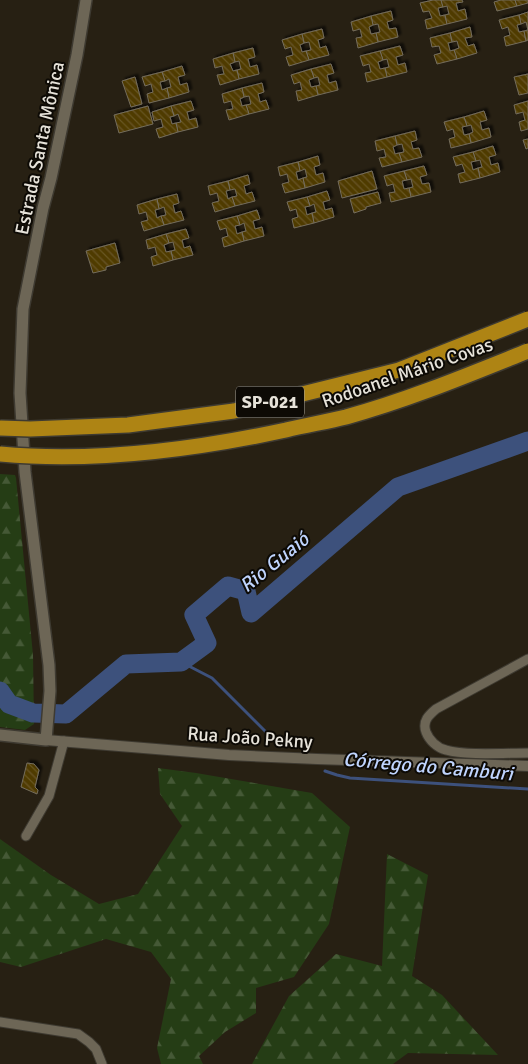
<svg xmlns="http://www.w3.org/2000/svg" width="528" height="1064" font-family="Signika,sans-serif">
<style>
.forest{fill:url(#forest-firs)}
.lines{fill:none;stroke-linecap:round;stroke-linejoin:round}
.stream{stroke:#3d517c;stroke-width:3}
.river{stroke:#3d517c;stroke-width:19}
.building{fill:url(#building-back-hatch);stroke:#746d5d;filter:url(#shadow)}
.minor-casing{stroke:#3e3a31;stroke-width:11}
.tertiary-casing{stroke:#3e3a31;stroke-width:12}
.secondary-casing{stroke:#3e3a31;stroke-width:14}
.minor{stroke:#6d6656;stroke-width:9}
.tertiary{stroke:#6d6656;stroke-width:10}
.secondary{stroke:#6d6656;stroke-width:11}
.motorway-bridge-casing{stroke:#3e3a31;stroke-width:18;stroke-linecap:butt}
.motorway-bridge{stroke:#ae8414;stroke-width:15}
.labels{text-anchor:middle;stroke-width:4;stroke-linejoin:round;paint-order:stroke}
.shield{fill:#0d0a05;stroke:#a5a199;stroke-width:1}
.shield-label{font-size:18px;font-weight:bold;fill:#e6e2d9}
.street-label{font-size:19px;fill:#e6e2d9;stroke:#0d0a05}
.water-label{font-size:20px;font-style:italic;fill:#bfd4fe;stroke:#0d0a05}
</style>
<defs>
<pattern id="forest-firs" width="22" height="20" patternUnits="userSpaceOnUse" patternTransform="scale(1.25)"><rect width="22" height="20" fill="#253d15"/><path d="M5 1l3.5 6h-7zM16 11l3.5 6h-7z" fill="#455936"/></pattern>
<pattern id="building-back-hatch" width="6" height="6" patternUnits="userSpaceOnUse" patternTransform="scale(1.25)"><rect width="6" height="6" fill="#4f3a00"/><path d="M-1 5l2 2M0 0l6 6M5-1l2 2" fill="none" stroke="#685625"/></pattern>
<filter id="shadow"><feDropShadow dx="3" dy="-3" stdDeviation="1" flood-color="#0009"/></filter>
</defs>
<rect width="100%" height="100%" fill="#272013"/>
<g class="forest">
<path d="M0,474L15,475L16,478L33,655L34,724L25,730L0,727Z"/>
<path d="M158,768L196,773L312,793L350,827L329,924L294,977L256,988V1013L225,1032L199,1056L203,1064H161L157,1048L171,979L151,952L106,939L21,967L0,962V839L51,875L99,904L138,894L182,826L160,794Z"/>
<path d="M387,854L428,875L412,976L442,995L498,1055L408,1053L393,1064H252L289,996L336,954L382,966Z"/>
</g>
<g class="lines">
<g class="stream">
<path d="M181,662L212,678L271,737"/>
<path d="M325,771L337,775L350,778L528,789"/>
</g>
<path class="river" d="M0,691L9,704L33,713L66,714L126,664L181,662L207,643L194,615L228,586L246,591L251,613L398,487L528,441"/>
</g>
<g class="building">
<path d="M433,0H441L443,7L438,8L440,16L445,15L447,24L427,29L425,20L432,18L429,11L423,12L420,3Z"/>
<path d="M441,0H462L463,2L456,3L458,11L465,9L467,19L447,24L445,15L449,14L447,6L443,7Z"/>
<path d="M501,0H515L517,6L497,11L494,2Z"/>
<path d="M515,0H528V3L517,6Z"/>
<path d="M391,11L393,20L387,22L389,29L396,28L398,37L378,42L376,33L380,32L378,24L373,25L371,16Z"/>
<path d="M528,12V30L526,22L521,24L519,15Z"/>
<path d="M519,15L521,24L517,25L519,32L524,31L526,41L506,46L504,37L510,35L508,27L502,29L499,20Z"/>
<path d="M371,16L373,25L369,27L371,34L376,33L378,42L358,48L356,38L362,37L360,29L353,31L351,22Z"/>
<path d="M470,27L472,37L465,38L468,46L474,44L477,53L457,59L454,50L459,48L457,41L452,42L450,33Z"/>
<path d="M322,29L324,38L318,40L320,48L326,46L329,55L309,60L306,51L311,50L309,42L304,43L302,34Z"/>
<path d="M528,30V40L526,41L524,31Z"/>
<path d="M450,33L452,42L448,43L450,51L454,50L457,59L437,64L434,55L441,53L439,46L432,47L430,38Z"/>
<path d="M302,34L304,43L300,45L302,52L306,51L309,60L289,66L286,57L293,55L291,47L285,49L282,40Z"/>
<path d="M400,46L403,55L396,57L398,65L405,63L407,72L387,77L385,68L389,67L387,59L383,60L380,51Z"/>
<path d="M253,48L255,57L248,59L250,67L257,65L259,74L239,79L237,70L241,69L239,61L235,62L233,53Z"/>
<path d="M380,51L383,60L378,62L380,69L385,68L387,77L367,82L365,73L371,72L369,64L363,66L360,56Z"/>
<path d="M233,53L235,62L230,64L233,71L237,70L239,79L220,85L217,75L224,74L222,66L215,68L213,59Z"/>
<path d="M331,64L334,73L327,75L329,83L336,81L338,90L318,95L316,86L320,85L318,77L314,78L311,69Z"/>
<path d="M182,66L185,75L178,77L180,85L187,83L189,92L169,98L167,88L171,87L169,79L165,81L162,72Z"/>
<path d="M311,69L314,78L309,80L311,87L316,86L318,95L298,101L296,91L302,90L300,82L294,84L291,75Z"/>
<path d="M162,72L165,81L160,82L162,90L167,88L169,98L149,103L147,94L153,92L151,84L145,86L142,77Z"/>
<path d="M528,74V93L519,95L514,77Z"/>
<path d="M135,77L142,104L131,107L122,81Z"/>
<path d="M262,83L264,92L258,94L260,102L266,100L269,109L249,114L246,105L251,104L249,96L244,97L242,88Z"/>
<path d="M242,88L244,97L240,99L242,106L246,105L249,114L229,120L226,110L233,109L231,101L224,103L222,94Z"/>
<path d="M191,101L194,110L187,112L189,120L196,118L198,127L178,132L176,123L181,122L178,114L174,116L171,106Z"/>
<path d="M528,101V129L521,131L519,122L525,120L523,112L516,114L514,105Z"/>
<path d="M148,106L153,124L119,133L114,115Z"/>
<path d="M171,106L174,116L170,117L172,124L176,123L178,132L159,138L156,129L163,127L161,119L154,121L152,112Z"/>
<path d="M484,111L487,120L480,122L482,130L489,128L491,137L471,143L469,134L473,132L471,125L467,126L464,117Z"/>
<path d="M464,117L467,126L462,127L464,135L469,134L471,143L451,148L449,139L455,137L453,129L447,131L444,122Z"/>
<path d="M415,131L417,140L411,142L413,149L419,148L422,157L402,162L399,153L404,152L402,144L397,145L395,136Z"/>
<path d="M395,136L397,145L393,147L395,154L399,153L402,162L382,167L379,158L386,157L384,149L377,151L375,141Z"/>
<path d="M528,139V148L526,149L523,140Z"/>
<path d="M493,146L496,155L489,157L491,165L498,163L500,172L480,178L478,168L482,167L480,160L476,161L473,152Z"/>
<path d="M473,152L476,161L471,162L473,170L478,168L480,178L460,183L458,174L465,172L462,164L456,166L453,157Z"/>
<path d="M318,156L320,165L314,167L316,175L323,173L325,182L305,188L303,178L307,177L305,169L300,171L298,162Z"/>
<path d="M298,162L300,171L296,172L298,180L303,178L305,188L285,193L282,184L289,182L287,174L280,176L278,167Z"/>
<path d="M424,166L427,175L420,177L422,184L429,183L431,192L411,197L409,188L413,187L411,179L407,180L404,171Z"/>
<path d="M372,171L377,189L342,198L338,181Z"/>
<path d="M404,171L407,180L402,181L404,189L409,188L411,197L391,202L389,193L395,192L393,184L387,186L384,176Z"/>
<path d="M248,175L250,184L244,186L246,194L252,192L255,201L235,206L232,197L237,196L235,189L230,190L228,181Z"/>
<path d="M228,181L230,190L226,191L228,199L232,197L235,206L215,212L212,203L219,201L217,193L210,195L208,186Z"/>
<path d="M327,191L330,200L323,202L325,210L332,208L334,217L314,223L312,213L316,212L314,204L310,206L307,197Z"/>
<path d="M378,192L381,203L366,207V209L354,213L350,199Z"/>
<path d="M177,194L179,203L173,205L175,213L181,211L184,220L164,225L161,216L166,215L164,207L159,209L157,199Z"/>
<path d="M307,197L310,206L305,207L307,215L312,213L314,223L294,228L292,219L298,217L296,209L290,211L287,202Z"/>
<path d="M157,199L159,209L155,210L157,218L161,216L164,225L144,231L141,222L148,220L146,212L139,214L137,205Z"/>
<path d="M257,210L260,219L253,221L255,229L262,227L264,236L244,241L242,232L246,231L244,223L240,225L237,216Z"/>
<path d="M237,216L240,225L235,226L237,234L242,232L244,241L224,247L222,238L228,236L226,228L220,230L217,221Z"/>
<path d="M186,229L189,238L182,240L184,248L190,246L193,255L173,260L171,251L175,250L173,242L169,243L166,234Z"/>
<path d="M166,234L169,243L164,245L166,252L171,251L173,260L153,266L151,257L157,255L155,247L148,249L146,240Z"/>
<path d="M115,243L120,263L106,267V270L93,273L86,251Z"/>
<path d="M27,763L34,764L39,770L35,787L38,790L37,794L21,787Z"/>
</g>
<g class="lines">
<defs>
<g id="minor">
<path d="M528,659L436,709C429,715 422,721 426,732C429,740 437,748 446,750C466,756 506,753 528,753"/>
<path d="M26,836L49,796L64,741"/>
<path d="M0,1022L78,1034L89,1042L96,1049L102,1064"/>
</g>
<path id="tertiary" d="M46,740L229,755L317,759L528,766"/>
<path id="secondary" d="M0,735L46,740L50,691L49,665L25,472L20,393L23,309L43,208L51,178L77,55L86,0"/>
</defs>
<use href="#minor" class="minor-casing"/>
<use href="#tertiary" class="tertiary-casing"/>
<use href="#secondary" class="secondary-casing"/>
<use href="#minor" class="minor"/>
<use href="#tertiary" class="tertiary"/>
<use href="#secondary" class="secondary"/>
<defs>
<g id="motorway-bridge">
<path d="M0,428L30,429L128,425L234,411L399,370L528,319"/>
<path d="M0,454C95,463 193,450 286,430C306,425 326,422 346,417C408,400 468,375 528,351"/>
</g>
</defs>
<use href="#motorway-bridge" class="motorway-bridge-casing"/>
<use href="#motorway-bridge" class="motorway-bridge"/>
</g>
<g class="labels">
<rect class="shield" x="236" y="386.5" width="68" height="31" rx="4"/>
<g class="shield-label">
<text x="270" y="408">SP-021</text>
</g>
<g class="street-label">
<text transform="translate(39 148) rotate(-78)" y="7">Estrada Santa Mônica</text>
<text transform="translate(407 372) rotate(-19)" y="7">Rodoanel Mário Covas</text>
<text transform="translate(250 737) rotate(4)" y="7">Rua João Pekny</text>
</g>
<g class="water-label">
<text transform="translate(274 562) rotate(-39)" y="7">Rio Guaió</text>
<text transform="translate(428 766) rotate(5)" y="7">Córrego do Camburi</text>
</g>
</g>
</svg>
